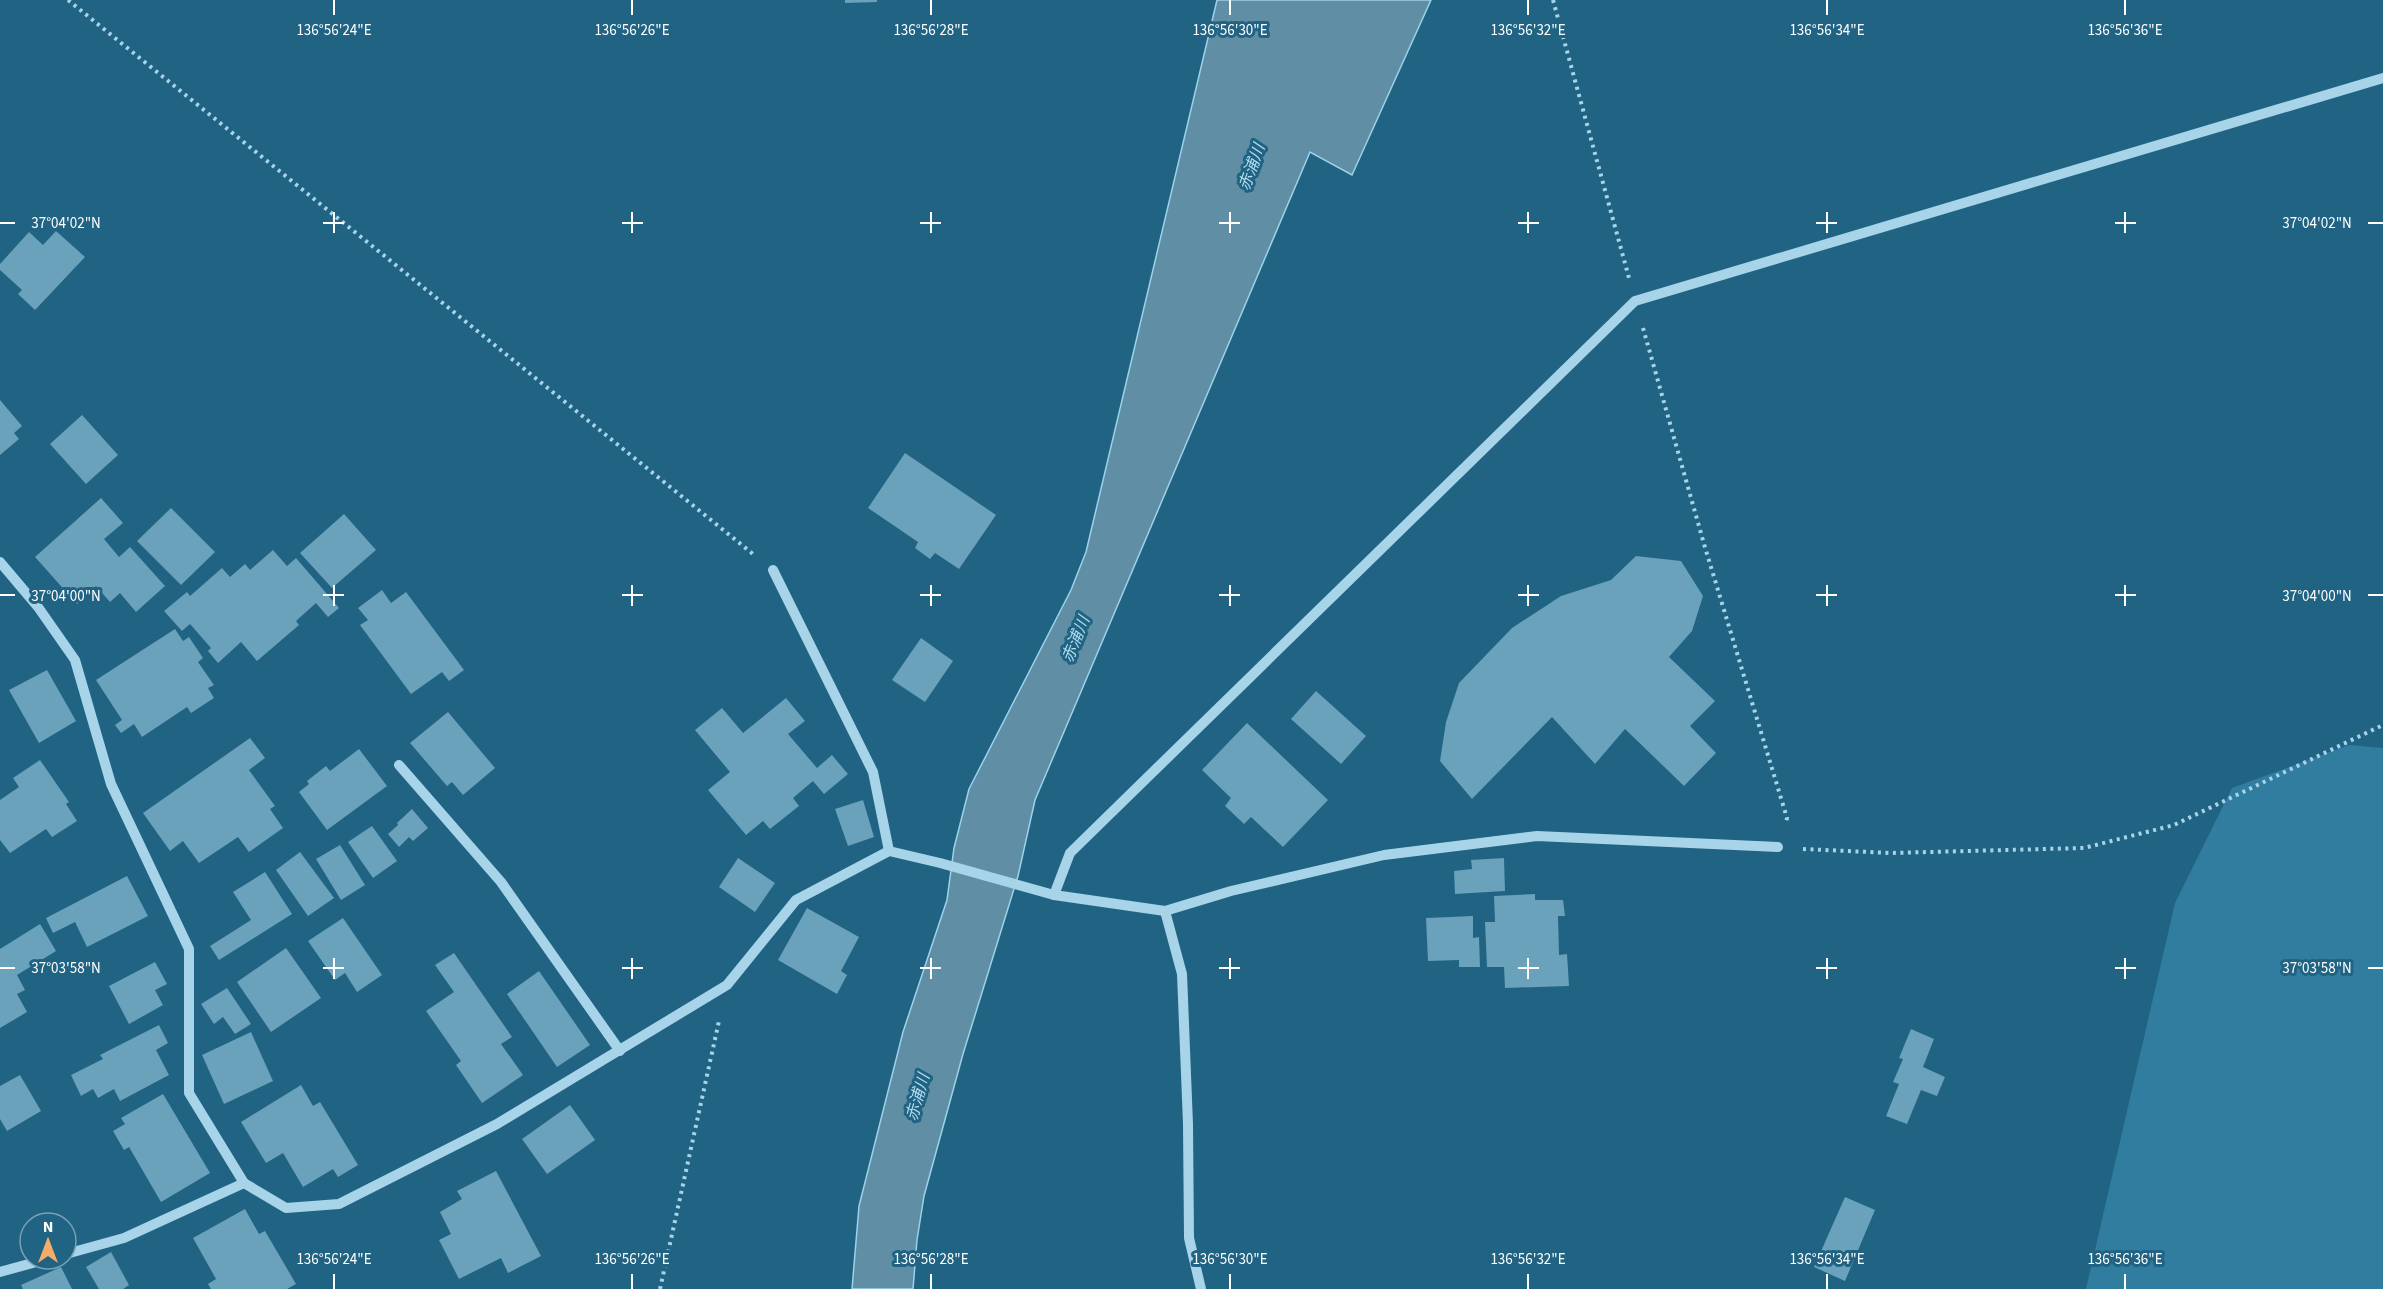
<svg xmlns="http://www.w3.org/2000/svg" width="2383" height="1289" font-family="'Source Sans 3','Noto Sans JP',sans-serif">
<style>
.green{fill:#307d9f}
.water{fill:#608fa5;stroke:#9cd2ea;stroke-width:1.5}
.building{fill:#6aa1bb}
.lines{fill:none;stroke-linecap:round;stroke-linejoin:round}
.path{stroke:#a8d4e9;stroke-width:4;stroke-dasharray:3 4.5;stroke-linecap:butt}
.minor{stroke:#a8d4e9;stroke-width:10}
.ticks{fill:none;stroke:#fff;stroke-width:2}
.labels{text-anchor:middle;stroke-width:6;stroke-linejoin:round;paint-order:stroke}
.water-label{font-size:16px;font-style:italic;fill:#b3ddf0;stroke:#206383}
.ticks-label{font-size:15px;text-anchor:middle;fill:#fff;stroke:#206383;stroke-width:6;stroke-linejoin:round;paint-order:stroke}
</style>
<rect width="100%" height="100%" fill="#206383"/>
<path class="green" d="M2349,745L2383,748V1289H2086L2175,903L2232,788Z"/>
<path class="water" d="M1217,0H1431L1352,175L1310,152L1035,800L1018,876L963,1054L924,1196L917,1240L913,1289H852L859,1206L903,1032L947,900L954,848L969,789L1071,590L1086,552Z"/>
<g class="building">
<path d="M845,0H877V2L845,3Z"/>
<path d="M56,231L85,257L35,310L18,294L22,290L0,270V264L29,232L43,245Z"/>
<path d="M0,400L22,426L14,433L19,439L0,455Z"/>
<path d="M82,415L118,455L86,484L50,444Z"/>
<path d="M905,453L996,515L959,569L935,553L930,559L915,548L918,542L868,508Z"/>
<path d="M101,498L123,523L104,539L119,557L130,547L165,586L136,612L120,593L110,602L96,586L77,604L35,557Z"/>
<path d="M171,508L215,552L181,585L137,541Z"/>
<path d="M344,514L376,550L332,588L300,553Z"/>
<path d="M273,550L287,566L296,558L339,608L328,617L316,603L296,621L299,625L257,661L241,642L218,663L208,651L211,648L190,624L182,631L164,611L187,592L190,596L222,568L230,577L245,564L250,570Z"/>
<path d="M1636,556L1681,561L1703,596L1692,631L1669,657L1715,701L1690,726L1716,753L1684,786L1625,729L1595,764L1552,717L1472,799L1440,761L1446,722L1459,683L1512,628L1561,596L1611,580Z"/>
<path d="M382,590L391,603L406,592L464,670L449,681L442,672L411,694L360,625L368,620L358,608Z"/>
<path d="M175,629L183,641L189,637L203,658L198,662L214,685L208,688L214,698L191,713L187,707L142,737L134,724L121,733L115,725L122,720L96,680Z"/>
<path d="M921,638L953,661L925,702L892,680Z"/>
<path d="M47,670L76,721L39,743L9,690Z"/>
<path d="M1316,691L1366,736L1341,764L1291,719Z"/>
<path d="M786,698L805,721L788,734L817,768L832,755L848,774L824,794L813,781L793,798L799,806L770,829L763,821L746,835L708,790L730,772L695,730L722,708L743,733Z"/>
<path d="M448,712L495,768L463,795L452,782L447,786L410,743Z"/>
<path d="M1247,723L1328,800L1283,847L1251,817L1244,824L1225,806L1231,798L1202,770Z"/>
<path d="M250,738L265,758L249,770L275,806L270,809L283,828L249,852L238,837L199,863L183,841L170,851L143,813Z"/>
<path d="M359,749L387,786L327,830L299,792L309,784L307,781L326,766L330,771Z"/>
<path d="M40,760L69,802L66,804L77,821L52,837L46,829L10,853L0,840V800L19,787L13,778Z"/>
<path d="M863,800L874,837L848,846L835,809Z"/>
<path d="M412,809L428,828L413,841L409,837L399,847L388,834L398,825L397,823Z"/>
<path d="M372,826L397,861L373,878L348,842Z"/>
<path d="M340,845L365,885L341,900L316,859Z"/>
<path d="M300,852L334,898L308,916L276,870Z"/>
<path d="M738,858L775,883L755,912L719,887Z"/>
<path d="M1504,858L1505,891L1455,894L1454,871L1472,869L1471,860Z"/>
<path d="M265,872L292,914L219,960L210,946L251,920L233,892Z"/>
<path d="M127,876L148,916L87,947L75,922L53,933L46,918Z"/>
<path d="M1535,894V900H1563L1565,916H1558L1559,955L1567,954L1569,986L1505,988L1504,967H1487L1485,922H1495L1494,896Z"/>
<path d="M807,908L859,937L841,971L847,975L837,994L778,960Z"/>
<path d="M1473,916V938L1479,937L1480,967H1459V960L1428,961L1426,918Z"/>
<path d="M343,918L382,975L357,992L345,973L335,980L308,941Z"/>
<path d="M40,924L56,951L17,975L25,990L17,994L27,1012L0,1028V949Z"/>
<path d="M286,948L321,998L271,1032L237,982Z"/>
<path d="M454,953L512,1037L501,1044L523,1075L482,1103L456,1065L461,1061L426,1011L454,992L435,965Z"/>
<path d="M155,962L167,984L155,990L163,1005L129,1024L109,986Z"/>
<path d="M539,971L590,1045L557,1067L507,994Z"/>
<path d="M227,988L251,1024L235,1034L223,1017L214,1024L201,1004Z"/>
<path d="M159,1025L168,1043L156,1050L169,1075L120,1101L114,1089L98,1098L93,1089L81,1096L71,1075L103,1059L100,1055Z"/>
<path d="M1911,1029L1934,1039L1923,1067L1945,1077L1937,1096L1921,1090L1907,1124L1886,1116L1899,1084L1893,1082L1903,1059L1899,1058Z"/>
<path d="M251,1032L273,1081L224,1104L202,1055Z"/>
<path d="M20,1075L41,1111L7,1131L0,1119V1086Z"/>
<path d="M301,1085L313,1106L320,1102L358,1165L338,1177L333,1169L303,1187L283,1153L266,1163L241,1122Z"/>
<path d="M163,1094L210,1173L161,1202L129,1147L124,1150L113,1131L125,1124L121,1118Z"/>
<path d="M570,1105L595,1140L547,1174L522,1139Z"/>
<path d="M496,1171L541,1256L508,1273L501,1258L459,1279L439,1240L451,1234L440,1212L462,1199L457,1191Z"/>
<path d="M1845,1197L1875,1210L1845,1281L1814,1267Z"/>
<path d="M245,1209L259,1234L265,1231L296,1284L287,1289H211L208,1284L216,1279L193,1238Z"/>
<path d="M111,1252L129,1285L123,1289H99L86,1267Z"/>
<path d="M61,1267L72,1289H23L21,1285Z"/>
</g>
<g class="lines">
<g class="path">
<path d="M68,0L753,554"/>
<path d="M1553,0L1629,278"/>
<path d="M1643,328L1704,544L1787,818L1786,822"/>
<path d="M1803,849L1891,853L2084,848L2174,825L2383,725"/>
<path d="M660,1289L719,1021"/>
</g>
<g class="minor">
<path d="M0,562L38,607L75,660L111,784L189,949V1093L244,1183L286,1208L339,1204L497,1124L727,985L796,900L889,851L940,863L1054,895L1165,911L1231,891L1384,855L1537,836L1778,847"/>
<path d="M773,570L873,772L889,851"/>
<path d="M399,765L501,882L620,1051"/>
<path d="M1054,895L1070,853L1635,301L2383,78"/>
<path d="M1165,911L1182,974L1188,1124L1189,1238L1201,1289"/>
<path d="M66,1254L124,1238L244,1183"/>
<path d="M0,1272L47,1259"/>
</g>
</g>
<path class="ticks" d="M334,0V15M632,0V15M931,0V15M1230,0V15M1528,0V15M1827,0V15M2125,0V15M334,212V233M632,212V233M931,212V233M1230,212V233M1528,212V233M1827,212V233M2125,212V233M0,223H15M323,223H344M622,223H643M920,223H941M1219,223H1240M1518,223H1539M1816,223H1837M2115,223H2136M2368,223H2383M334,585V606M632,585V606M931,585V606M1230,585V606M1528,585V606M1827,585V606M2125,585V606M0,595H15M323,595H344M622,595H643M920,595H941M1219,595H1240M1518,595H1539M1816,595H1837M2115,595H2136M2368,595H2383M334,958V979M632,958V979M931,958V979M1230,958V979M1528,958V979M1827,958V979M2125,958V979M0,968H15M323,968H344M622,968H643M920,968H941M1219,968H1240M1518,968H1539M1816,968H1837M2115,968H2136M2368,968H2383M334,1274V1289M632,1274V1289M931,1274V1289M1230,1274V1289M1528,1274V1289M1827,1274V1289M2125,1274V1289"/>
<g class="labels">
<g class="water-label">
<text transform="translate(1251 167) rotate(-70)" y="6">赤浦川</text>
<text transform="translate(1075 639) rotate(-68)" y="6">赤浦川</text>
<text transform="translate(917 1097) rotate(-74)" y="6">赤浦川</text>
</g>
</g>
<g class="ticks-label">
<text x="334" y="35">136°56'24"E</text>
<text x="632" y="35">136°56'26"E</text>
<text x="931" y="35">136°56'28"E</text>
<text x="1230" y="35">136°56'30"E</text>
<text x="1528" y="35">136°56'32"E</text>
<text x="1827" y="35">136°56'34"E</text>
<text x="2125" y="35">136°56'36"E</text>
<text x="66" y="228">37°04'02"N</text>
<text x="2317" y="228">37°04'02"N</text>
<text x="66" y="601">37°04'00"N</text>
<text x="2317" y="601">37°04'00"N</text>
<text x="66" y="973">37°03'58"N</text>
<text x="2317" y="973">37°03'58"N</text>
<text x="334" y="1264">136°56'24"E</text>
<text x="632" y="1264">136°56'26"E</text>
<text x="931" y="1264">136°56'28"E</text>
<text x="1230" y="1264">136°56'30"E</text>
<text x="1528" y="1264">136°56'32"E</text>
<text x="1827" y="1264">136°56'34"E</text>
<text x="2125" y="1264">136°56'36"E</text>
</g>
<g transform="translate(48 1241)"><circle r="28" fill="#206383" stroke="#79a1b5" stroke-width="1.5"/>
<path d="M0-4.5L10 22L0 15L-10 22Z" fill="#f6ac69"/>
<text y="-9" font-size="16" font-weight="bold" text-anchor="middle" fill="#ffffff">N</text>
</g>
</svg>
